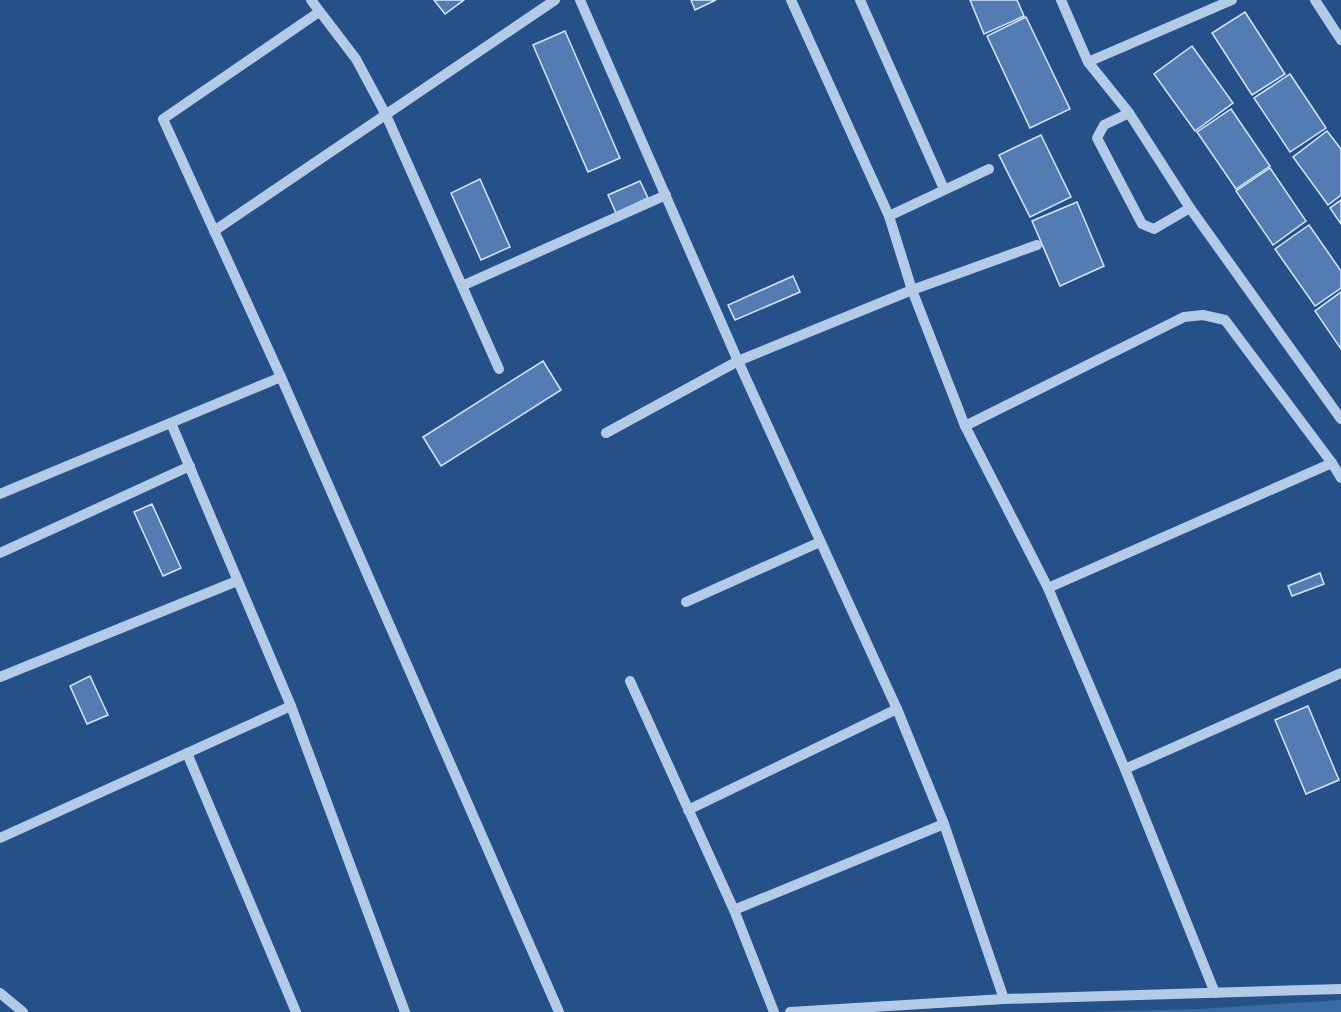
<svg xmlns="http://www.w3.org/2000/svg" width="1341" height="1012" font-family="Signika,sans-serif">
<style>
.green{fill:#3b6ba5}
.building{fill:#537db2;stroke:#d7e6f7;stroke-width:1.5}
.lines{fill:none;stroke-linecap:round;stroke-linejoin:round}
.minor{stroke:#b3cbe9;stroke-width:10}
</style>
<rect width="100%" height="100%" fill="#265188"/>
<path class="green" d="M1341,1000V1012H1087L1199,1009Z"/>
<g class="building">
<path d="M434,0H464L445,14Z"/>
<path d="M691,0H716L695,10Z"/>
<path d="M970,0H1017L1024,16L984,34Z"/>
<path d="M1245,12L1285,74L1252,95L1212,33Z"/>
<path d="M1026,17L1070,109L1030,128L987,36Z"/>
<path d="M565,31L620,158L588,172L533,45Z"/>
<path d="M1192,46L1233,103L1195,131L1154,74Z"/>
<path d="M1290,74L1326,128L1290,152L1254,98Z"/>
<path d="M1231,109L1270,166L1236,189L1197,132Z"/>
<path d="M1327,131L1341,149V195L1328,205L1293,157Z"/>
<path d="M1041,135L1071,197L1030,217L999,155Z"/>
<path d="M1270,168L1306,221L1273,245L1236,191Z"/>
<path d="M480,179L510,247L481,260L451,193Z"/>
<path d="M640,181L648,198L616,213L608,195Z"/>
<path d="M1341,200V224L1330,208Z"/>
<path d="M1077,202L1104,266L1060,286L1032,221Z"/>
<path d="M1309,225L1341,271V288L1315,306L1275,249Z"/>
<path d="M793,276L800,292L735,320L728,305Z"/>
<path d="M1341,292V349L1315,311Z"/>
<path d="M543,361L561,390L441,466L423,437Z"/>
<path d="M152,504L181,568L163,576L134,512Z"/>
<path d="M1320,573L1324,584L1292,596L1288,586Z"/>
<path d="M90,676L108,715L87,724L70,686Z"/>
<path d="M1308,706L1339,780L1306,794L1275,720Z"/>
</g>
<g class="lines">
<g class="minor">
<path d="M311,0L356,59L386,115L499,369"/>
<path d="M580,0L738,361L897,709L944,824L1004,999"/>
<path d="M791,0L889,216L912,290L965,426L1048,588L1125,769L1215,993"/>
<path d="M860,0L944,189"/>
<path d="M1061,0L1088,62L1129,113L1190,208L1341,419"/>
<path d="M1315,0L1341,40"/>
<path d="M319,12L163,119L281,377L559,1012"/>
<path d="M1088,62L1232,0"/>
<path d="M1129,113L1104,125L1097,138L1142,224L1154,229L1190,208"/>
<path d="M889,216L989,169"/>
<path d="M214,231L555,0"/>
<path d="M462,286L666,195"/>
<path d="M171,423L291,706L405,1012"/>
<path d="M965,426L1184,317L1203,315L1225,320L1332,463L1341,478"/>
<path d="M606,433L738,361L912,290L1037,245"/>
<path d="M0,494L281,377"/>
<path d="M0,553L190,466"/>
<path d="M1048,588L1332,463"/>
<path d="M686,602L820,542"/>
<path d="M0,677L237,581"/>
<path d="M630,681L734,910L774,1012"/>
<path d="M187,753L296,1012"/>
<path d="M1125,769L1341,673"/>
<path d="M688,810L897,709"/>
<path d="M0,838L291,706"/>
<path d="M734,910L944,824"/>
<path d="M0,993L23,1012"/>
<path d="M790,1012L1004,999L1341,989"/>
</g>
</g>
</svg>
